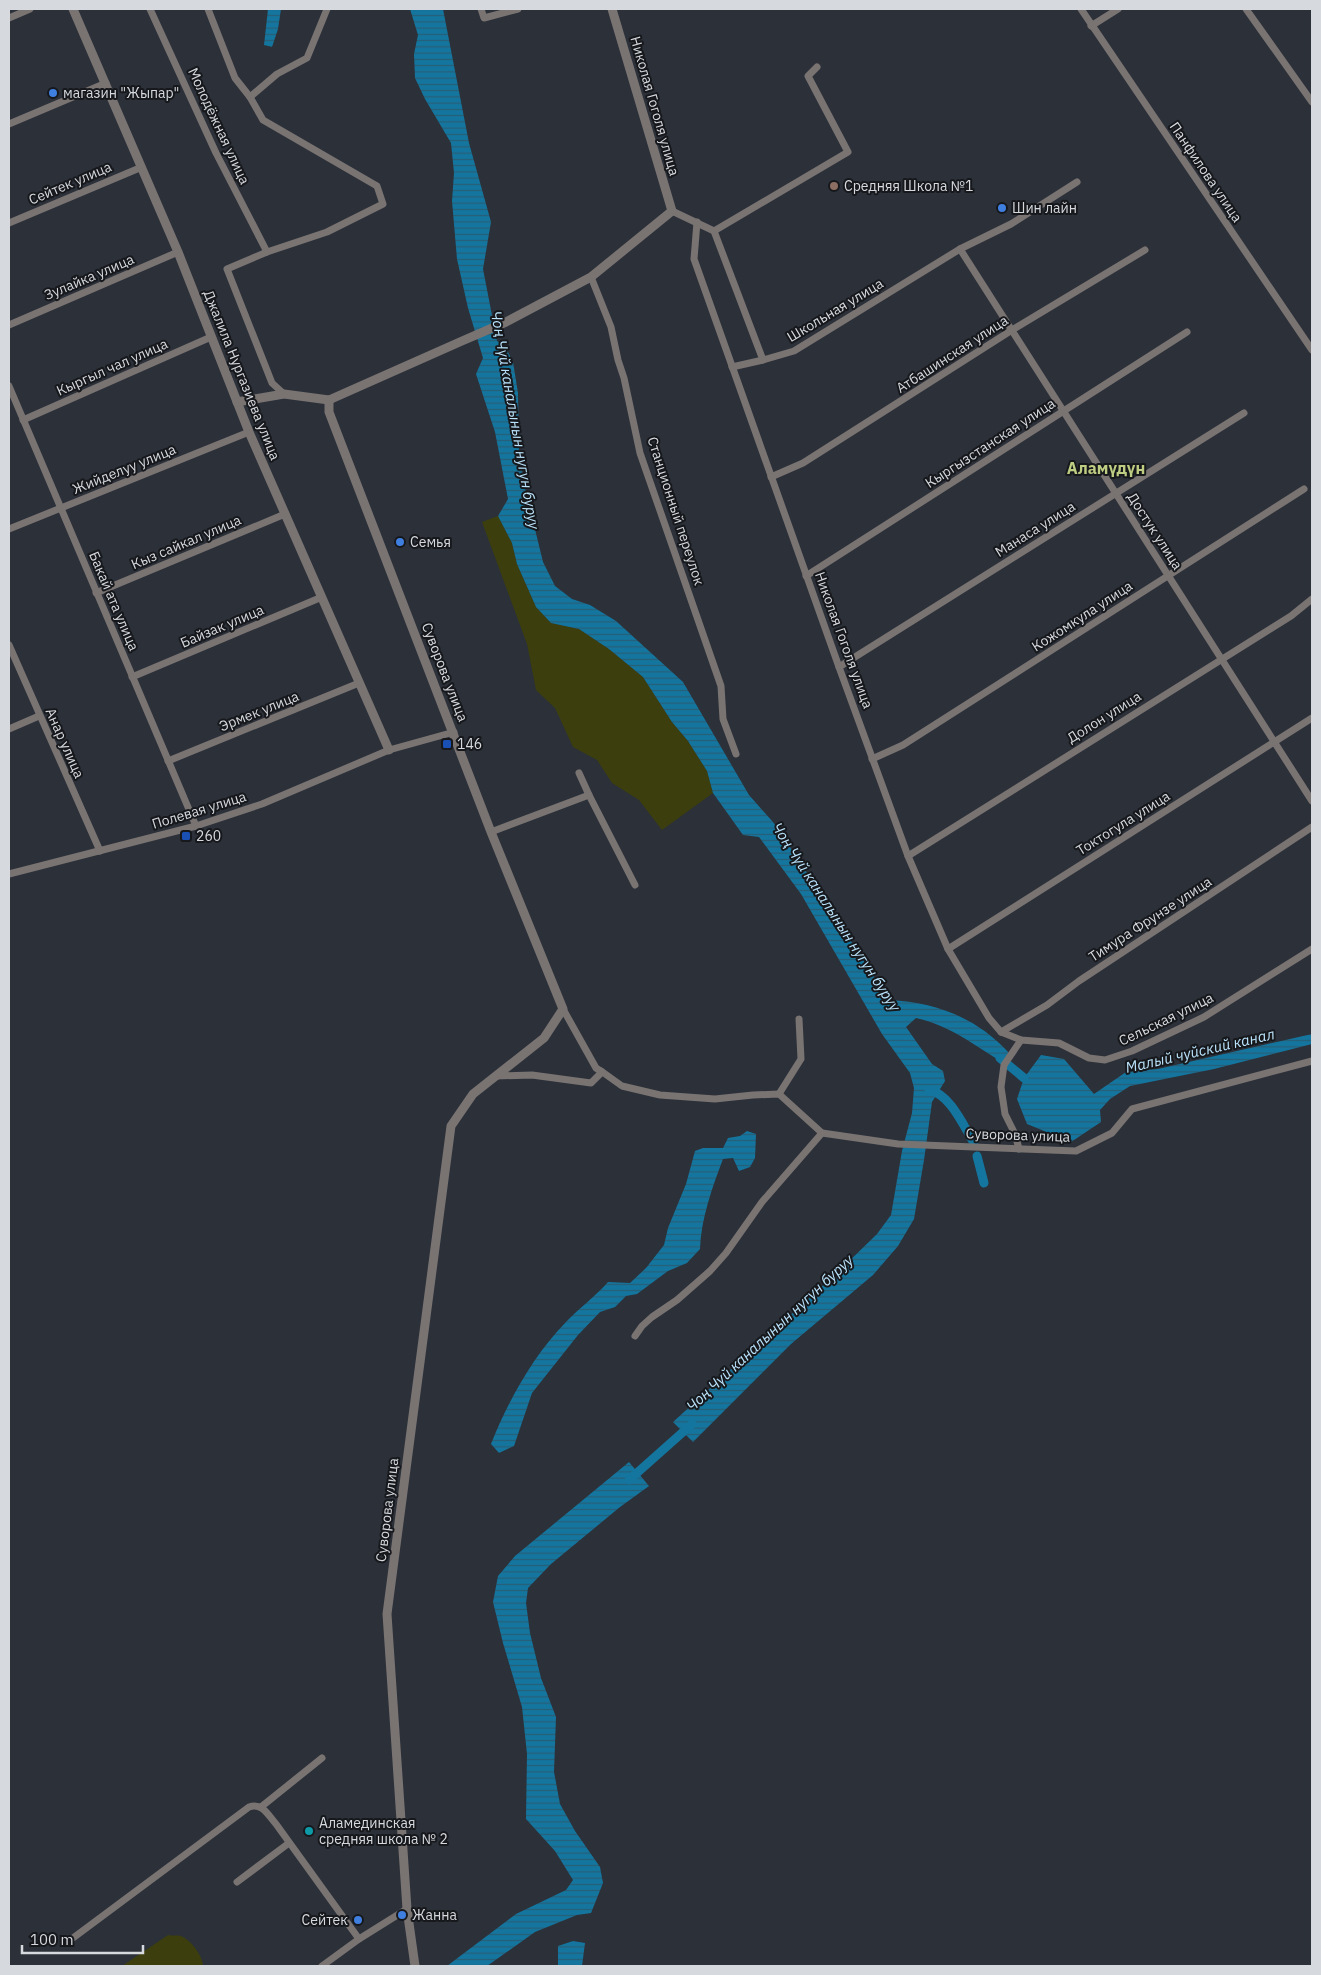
<svg xmlns="http://www.w3.org/2000/svg" width="1321" height="1975" font-family="'IBM Plex Sans',sans-serif">
<style>
.green{fill:#3c3f0d}
.water{fill:url(#water-rules)}
.lines{fill:none;stroke-linecap:round;stroke-linejoin:round}
.canal{stroke:#14769f;stroke-width:9}
.minor{stroke:#797372;stroke-width:7}
.tertiary{stroke:#797372;stroke-width:9}
.shop-dot{fill:#3f7fe0;stroke:#16181c;stroke-width:2}
.education-dot{fill:#8d6e63;stroke:#16181c;stroke-width:2}
.transit-dot{fill:#1a4fb4;stroke:#16181c;stroke-width:2}
.culture-dot{fill:#0f9aa8;stroke:#16181c;stroke-width:2}
.labels{text-anchor:middle;stroke-width:4;stroke-linejoin:round;paint-order:stroke}
.poi-label{font-size:14px;fill:#d6dadf;stroke:#16181c;text-anchor:start}
.street-label{font-size:14px;fill:#d6dadf;stroke:#16181c}
.water-label{font-size:15px;font-style:italic;fill:#bae3fb;stroke:#16181c}
.quarter-label{font-size:16px;font-weight:bold;fill:#bdcd82;stroke:#16181c}
</style>
<defs>
<pattern id="water-rules" width="6" height="5" patternUnits="userSpaceOnUse" patternTransform="scale(1.25)"><rect width="6" height="5" fill="#14769f"/><path d="M0 2.5h6" fill="none" stroke="#285e76"/></pattern>
</defs>
<rect width="100%" height="100%" fill="#2b3039"/>
<g class="green">
<path d="M498,516L512,543L517,564L536,607L551,623L579,629L609,649L643,677L672,722L688,741L707,771L713,793L662,830L639,800L612,783L597,760L573,747L555,708L536,690L527,644L482,522Z"/>
<path d="M168,1935C172,1936 177,1935 181,1936C191,1940 203,1956 203,1966H122Z"/>
</g>
<g class="water">
<path d="M268,9H281L278,29L272,47L264,45Z"/>
<path d="M410,9H443L469,143L491,222L483,269L497,341L506,348L513,362L518,393L519,452L525,488L543,562L555,586L572,599L590,605L616,621L683,682L749,795L773,822L794,853L889,1000C936,1002 977,1018 1009,1053L1002,1062C974,1045 949,1025 916,1018L906,1027L932,1064L943,1071L945,1081L932,1102L924,1160L914,1219L898,1246L873,1275L791,1344L693,1442L673,1422L839,1271L877,1234L891,1215L902,1151L912,1113L914,1088L910,1073L882,1034L801,894L759,837L743,835L713,793L707,771L688,741L672,722L643,677L609,649L579,629L551,623L536,607L517,564L512,543L498,516L508,499L495,432L476,374L483,358L468,308L457,259L452,201L454,173L451,143L425,99L415,78L414,54L418,35Z"/>
<path d="M1312,1034V1044L1214,1069L1130,1086L1110,1099L1100,1110L1101,1122L1071,1142L1027,1124L1017,1099L1024,1078L1041,1055L1064,1059L1094,1094L1126,1072L1158,1069Z"/>
<path d="M747,1131L756,1134L755,1158L750,1167L739,1171L733,1158L723,1159C712,1188 701,1219 700,1249L687,1263L668,1271L637,1294L626,1296L615,1307L600,1312L578,1335L532,1393L514,1446L499,1453L491,1444C508,1401 533,1356 566,1322C579,1308 595,1297 608,1282L630,1283L646,1268L664,1245L668,1228L686,1184L695,1151L703,1148H723L728,1138L740,1136Z"/>
<path d="M629,1462L649,1486L620,1507L551,1564L528,1588L526,1603L530,1633L541,1678L556,1717L554,1772L560,1804L575,1831L600,1867L603,1883L591,1913L577,1915L535,1932L487,1966H447L516,1914L566,1890L573,1880L555,1851L526,1819L527,1754L522,1707L503,1643L493,1602L498,1576L515,1556Z"/>
<path d="M573,1941L585,1943L582,1966H558V1946Z"/>
</g>
<g class="lines">
<g class="canal">
<path d="M1000,1058L1024,1078"/>
<path d="M929,1090C950,1094 963,1125 974,1143"/>
<path d="M977,1156L984,1183"/>
<path d="M629,1480L692,1424"/>
</g>
<g class="minor">
<path d="M150,9L216,153L267,252"/>
<path d="M208,9L235,78L250,97L263,120L377,186L383,204L327,232L267,252L227,269L272,383L284,394"/>
<path d="M481,9L484,18L518,9"/>
<path d="M1081,9L1312,350"/>
<path d="M1246,9L1312,102"/>
<path d="M9,18L30,9"/>
<path d="M1091,26L1118,9"/>
<path d="M250,97L277,74L307,58L327,9"/>
<path d="M9,124L106,83"/>
<path d="M672,211L714,231L763,360L794,351L960,249L1011,224L1077,182"/>
<path d="M697,222L694,259L839,667L908,856L948,949L989,1018L1001,1032L1021,1040L1059,1043L1089,1058L1105,1060L1132,1051L1204,1017L1312,949"/>
<path d="M9,223L142,167"/>
<path d="M714,231L848,152L808,76L817,67"/>
<path d="M960,249L1312,801"/>
<path d="M591,277L611,327L618,360L624,378L640,453L721,686L723,719L736,754"/>
<path d="M9,325L178,252"/>
<path d="M732,367L763,360"/>
<path d="M9,386L196,826"/>
<path d="M23,420L211,337"/>
<path d="M771,477L803,463L1012,330L1145,250"/>
<path d="M9,529L249,432"/>
<path d="M806,576L1187,332"/>
<path d="M96,593L285,514"/>
<path d="M9,645L100,851"/>
<path d="M839,667L1244,413"/>
<path d="M132,677L322,597"/>
<path d="M9,729L39,716"/>
<path d="M872,759L903,745L1304,489"/>
<path d="M168,761L359,683"/>
<path d="M579,773L589,795L635,885"/>
<path d="M491,832L589,795"/>
<path d="M908,856L1291,616L1312,599"/>
<path d="M9,874L196,826L262,804L389,750L454,732"/>
<path d="M948,949L1312,718"/>
<path d="M1001,1032L1047,1005L1079,981L1312,827"/>
<path d="M601,1071L622,1086L660,1095L715,1099L753,1095L779,1094L822,1133L898,1144L1076,1151L1112,1133L1132,1109L1312,1061"/>
<path d="M496,1076L532,1075L591,1083L602,1072L596,1068L563,1009"/>
<path d="M779,1094L801,1059L799,1019"/>
<path d="M1019,1149L1015,1134L1005,1114L1001,1087L1004,1065L1021,1040"/>
<path d="M635,1336L642,1326L652,1317L677,1300L710,1271L726,1253L762,1202L822,1133"/>
<path d="M261,1807L322,1758"/>
<path d="M237,1882L289,1843"/>
<path d="M73,1938L249,1807C262,1802 268,1815 276,1824L359,1939"/>
<path d="M322,1966L359,1939L407,1909"/>
</g>
<g class="tertiary">
<path d="M73,9L178,252L249,432L389,750"/>
<path d="M329,400V412L491,832L563,1009L544,1038L473,1094L451,1126L387,1614L407,1909L415,1966"/>
<path d="M237,402L284,394L329,400L462,341L506,322L591,277L672,211L612,9"/>
</g>
</g>
<g class="shop-dot">
<circle cx="53" cy="93" r="5"/>
<circle cx="1002" cy="208" r="5"/>
<circle cx="400" cy="542" r="5"/>
<circle cx="402" cy="1915" r="5"/>
<circle cx="358" cy="1920" r="5"/>
</g>
<circle class="education-dot" cx="834" cy="186" r="5"/>
<g class="transit-dot">
<rect x="442" y="739" width="10" height="10" rx="2.5"/>
<rect x="181" y="831" width="10" height="10" rx="2.5"/>
</g>
<circle class="culture-dot" cx="309" cy="1831" r="5"/>
<g class="labels">
<g class="poi-label">
<text x="63" y="98">магазин "Жыпар"</text>
<text x="844" y="191">Средняя Школа №1</text>
<text x="1012" y="213">Шин лайн</text>
<text x="410" y="547">Семья</text>
<text x="457" y="749">146</text>
<text x="196" y="841">260</text>
<text x="319" y="1828">Аламединская<tspan x="319" dy="16">средняя школа № 2</tspan></text>
<text x="412" y="1920">Жанна</text>
<text x="348" y="1925" text-anchor="end">Сейтек</text>
</g>
<g class="street-label">
<text transform="translate(655 106) rotate(74)" y="5">Николая Гоголя улица</text>
<text transform="translate(219 126) rotate(65)" y="5">Молодёжная улица</text>
<text transform="translate(1206 172) rotate(56)" y="5">Панфилова улица</text>
<text transform="translate(70 183) rotate(-23)" y="5">Сейтек улица</text>
<text transform="translate(89 277) rotate(-23)" y="5">Зулайка улица</text>
<text transform="translate(835 310) rotate(-31)" y="5">Школьная улица</text>
<text transform="translate(952 354) rotate(-33)" y="5">Атбашинская улица</text>
<text transform="translate(112 367) rotate(-24)" y="5">Кыргыл чал улица</text>
<text transform="translate(242 375) rotate(68)" y="5">Джалила Нургазиева улица</text>
<text transform="translate(990 443) rotate(-33)" y="5">Кыргызстанская улица</text>
<text transform="translate(124 469) rotate(-22)" y="5">Жийделуу улица</text>
<text transform="translate(676 511) rotate(72)" y="5">Станционный переулок</text>
<text transform="translate(1035 529) rotate(-32)" y="5">Манаса улица</text>
<text transform="translate(1155 531) rotate(57)" y="5">Достук улица</text>
<text transform="translate(186 542) rotate(-23)" y="5">Кыз сайкал улица</text>
<text transform="translate(114 601) rotate(67)" y="5">Бакай ата улица</text>
<text transform="translate(1082 616) rotate(-33)" y="5">Кожомкула улица</text>
<text transform="translate(222 626) rotate(-23)" y="5">Байзак улица</text>
<text transform="translate(844 640) rotate(70)" y="5">Николая Гоголя улица</text>
<text transform="translate(445 672) rotate(69)" y="5">Суворова улица</text>
<text transform="translate(259 711) rotate(-22)" y="5">Эрмек улица</text>
<text transform="translate(1104 717) rotate(-32)" y="5">Долон улица</text>
<text transform="translate(65 743) rotate(66)" y="5">Анар улица</text>
<text transform="translate(199 810) rotate(-17)" y="5">Полевая улица</text>
<text transform="translate(1123 823) rotate(-32)" y="5">Токтогула улица</text>
<text transform="translate(1150 919) rotate(-33)" y="5">Тимура Фрунзе улица</text>
<text transform="translate(1166 1019) rotate(-26)" y="5">Сельская улица</text>
<text transform="translate(1018 1135) rotate(2)" y="5">Суворова улица</text>
<text transform="translate(387 1510) rotate(-83)" y="5">Суворова улица</text>
</g>
<g class="water-label">
<text transform="translate(515 420) rotate(80)" y="5">Чоң Чүй каналынын нугун буруу</text>
<text transform="translate(836 917) rotate(57)" y="5">Чоң Чүй каналынын нугун буруу</text>
<text transform="translate(1200 1051) rotate(-13)" y="5">Малый чуйский канал</text>
<text transform="translate(770 1333) rotate(-43)" y="5">Чоң Чүй каналынын нугун буруу</text>
</g>
<g class="quarter-label">
<text x="1106" y="474">Аламүдүн</text>
</g>
</g>
<rect width="1321" height="1975" fill="none" stroke="#d6dadf" stroke-width="20"/>
<path d="M22 1945v8h121v-8" fill="none" stroke="#d6dadf" stroke-width="2.5"/>
<text x="30" y="1945" font-size="15" fill="#d6dadf" stroke="#16181c" stroke-width="4" paint-order="stroke">100 m</text>
</svg>
